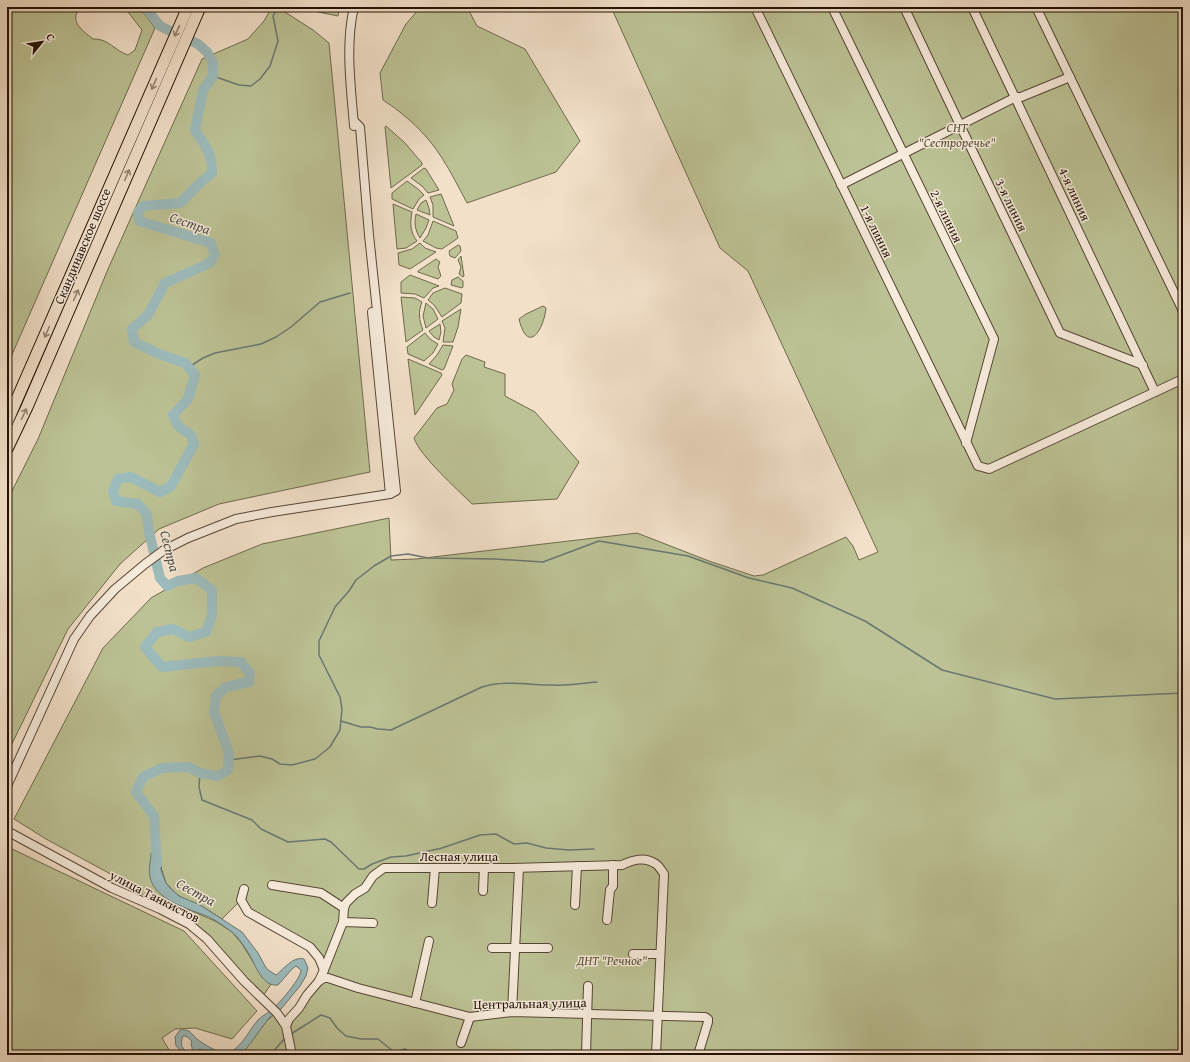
<svg xmlns="http://www.w3.org/2000/svg" width="1190" height="1062" font-family="'Gentium Book Plus',serif">
<style>
.green{fill:#bcc295;stroke:#6f6a4d}
.water{fill:#9cbbbc;stroke:#6b7773;fill-rule:evenodd}
.lines{fill:none;stroke-linecap:round;stroke-linejoin:round}
.stream{stroke:#6b7773;stroke-width:1.5}
.river{stroke:#9cbbbc;stroke-width:10}
.minor-casing{stroke:#564636;stroke-width:10}
.highway-casing{stroke:#221205;stroke-width:13}
.minor{stroke:#f7ebdc;stroke-width:8}
.highway{stroke:#f2e0c9;stroke-width:11}
.oneway{stroke:#948371}
.labels{text-anchor:middle;stroke-width:3;stroke-linejoin:round;paint-order:stroke}
.park-label{font-size:13px;font-style:italic;fill:#585037;stroke:#f7ebdc}
.street-label{font-size:13px;fill:#221205;stroke:#f7ebdc}
.water-label{font-size:14px;font-style:italic;fill:#4d4d45;stroke:#f7ebdc}
</style>
<rect width="100%" height="100%" fill="#f2e0c9"/>
<filter id="stains"><feTurbulence type="fractalNoise" baseFrequency=".005" numOctaves="4"/><feColorMatrix values="0 0 0 0 .2 0 0 0 0 .09 0 0 0 0 .02 0 0 0 .5 -.17"/></filter>
<radialGradient id="worn" r=".72"><stop offset=".6" stop-color="#630" stop-opacity="0"/><stop offset="1" stop-color="#630" stop-opacity=".3"/></radialGradient>
<g class="green">
<path d="M7,7H32L36,9L45,7H80C69,22 82,30 93,39C108,38 115,51 128,55L135,50L142,30L128,12L121,7H139L155,28L7,366Z"/>
<path d="M272,7H277L313,30L329,43L370,472L219,504L159,529L120,564L68,629L7,754V501L38,439L108,269L202,59L248,39L264,21Z"/>
<path d="M312,7H339L338,16L318,12Z"/>
<path d="M423,7H467L477,26L525,49L580,141L556,172L467,203C459,188 451,172 442,158C427,134 406,115 383,100L380,73L406,24L419,9Z"/>
<path d="M611,7H1183V1055H239C253,1043 260,1024 275,1014L286,1028L323,972L310,947L261,920L241,900L222,919L200,905L184,899L175,893L166,883L160,864L152,853L150,870L161,894L185,908L215,921L232,932L242,944L263,978L271,984L263,996L247,980L169,909L144,896L129,884L46,839L14,819L103,648L151,598L203,568L262,544L389,518L391,560L416,559L637,533L709,561L754,576L763,575L846,537L853,546L859,560L878,552L748,271L720,248Z"/>
<path d="M386,126L405,143L422,163V165L391,188L385,127Z"/>
<path d="M424,168L426,169L439,190L428,193L422,186L411,178Z"/>
<path d="M407,181L418,189L424,195L419,199L413,209L392,199V193Z"/>
<path d="M441,194L454,226L433,217V205L430,197Z"/>
<path d="M426,200L429,208L430,215L417,210L421,203Z"/>
<path d="M393,204L412,212C410,223 410,232 417,241L406,248L397,249Z"/>
<path d="M416,214L429,220L426,228L420,238C415,230 414,223 416,214Z"/>
<path d="M433,221L456,231L458,238L442,249L436,248L423,241L428,235Z"/>
<path d="M420,243L425,248L436,252L410,269L399,265L398,253L412,249Z"/>
<path d="M458,245L460,246L461,251L455,258L450,256L449,251Z"/>
<path d="M461,256L464,276L463,277L459,274L461,267L458,260Z"/>
<path d="M436,259L440,262L438,267L441,276L438,279L418,272V271Z"/>
<path d="M410,275L439,286L433,288L424,298L415,294L401,293V282Z"/>
<path d="M458,277L463,281V287L462,288L451,285L452,280Z"/>
<path d="M445,288L462,294L461,303L442,317L434,305L428,300L433,293Z"/>
<path d="M401,297L415,298L422,302C418,312 419,320 423,330L406,342Z"/>
<path d="M426,303L433,309L438,319L426,328L423,316Z"/>
<path d="M543,306L546,308C544,329 528,356 519,319L526,314Z"/>
<path d="M461,309L458,327L453,342H443L445,328L442,321Z"/>
<path d="M440,324L441,332L439,340L434,337L429,331Z"/>
<path d="M425,333L430,339L438,344L433,353L424,361L408,354L407,347Z"/>
<path d="M443,345L453,346L444,369L442,370L429,364L437,355Z"/>
<path d="M466,355L485,362L484,367L505,374V396L535,412L579,462L557,499L472,504C458,490 419,455 414,438L437,408L447,404L454,390L452,384L462,359Z"/>
<path d="M408,359L441,373L442,375L415,415Z"/>
<path d="M8,847L184,931L257,1011L232,1039L195,1028L175,1029L162,1038L172,1055H7V848Z"/>
</g>
<path class="water" d="M160,851L161,870L166,883L170,888L179,896L200,905L242,932L258,953L265,966L268,970L276,975C284,969 293,956 304,959L308,968L306,976L300,986L281,1009L269,1018L247,1048L239,1055H215L200,1049L198,1050L199,1055H185L176,1046L175,1037L180,1030C191,1029 190,1033 197,1039C203,1044 217,1052 224,1053C229,1054 232,1052 235,1049C245,1041 250,1029 258,1020C263,1015 270,1012 275,1007C282,1000 301,978 301,970L296,966L293,968L278,985C262,987 256,966 249,954C244,946 239,938 232,932C225,927 217,921 209,917C190,909 155,901 150,877C148,870 151,860 151,853ZM183,1036H186L192,1041L191,1043L193,1053C183,1053 179,1045 183,1036Z"/>
<g class="lines">
<g class="stream">
<path d="M213,76L239,85L251,86L260,79L270,66L278,41L273,16L278,7"/>
<path d="M189,367L203,358L215,353L261,344L276,337L291,327L320,302L350,293"/>
<path d="M341,721L361,727H370L378,729L391,730L482,687C505,680 529,685 553,685C568,686 582,683 597,682"/>
<path d="M229,760L260,756L272,759L280,764L292,765L315,759L330,747L340,730L342,709L340,697L319,655V641L335,607L349,591L356,580L374,566L391,556L408,554L428,558L494,559L543,562L599,541L688,556L749,578L792,588L865,621L942,670L1055,699L1183,693"/>
<path d="M200,773L199,787L202,800L252,820L261,829L288,842L325,839L331,842L359,869H364L372,864L391,857L406,856L442,848L480,835L496,834L514,844L527,843L546,848L569,850L594,849"/>
<path d="M291,1034L321,1015L330,1018L337,1028L346,1036L361,1039H378L394,1052L405,1049L416,1055"/>
<path d="M268,1055L272,1053L285,1038"/>
</g>
<path class="river" d="M145,7L160,26L198,44L207,52L213,62V76L203,90L195,130C205,145 213,155 212,173L201,182L180,203L143,206L138,212L139,221L211,243L215,254L210,263L165,283L148,315L132,329L134,342L159,354L185,363L195,375L188,399L173,415L178,426L191,435L194,444L171,486L160,492L131,477L118,479L113,491L116,501L138,504L147,515L149,532L160,578L167,586L178,581L196,578L212,590V615L206,632L189,637L173,629L157,632L145,647L162,667L217,661L241,662L250,673L249,682L226,687L216,696L214,712L229,753L228,770L218,776L200,773L189,767L162,768L143,777L136,792L154,816L157,864"/>
<defs>
<g id="minor">
<path d="M755,7L978,466L989,469L1183,379"/>
<path d="M832,7L994,339L966,443"/>
<path d="M904,7L960,125L1060,333L1143,365"/>
<path d="M972,7L1155,392"/>
<path d="M1036,7L1183,311"/>
<path d="M354,126C351,87 345,45 354,7"/>
<path d="M841,185L1016,97H1021L1070,77"/>
<path d="M372,312L390,494"/>
<path d="M7,786L74,639L90,616L115,589L145,564L164,550L188,538L236,519L272,512L390,494L396,491L369,235L360,127L354,121"/>
<path d="M7,831L112,888L160,909L189,924L207,939L244,981L277,1013L286,1026L292,1055"/>
<path d="M272,885L321,893L344,908"/>
<path d="M244,889L241,900L248,912L310,947L319,958L324,970L319,981L307,995L299,1008L289,1019L286,1026"/>
<path d="M483,891L484,868"/>
<path d="M432,903L435,868"/>
<path d="M575,905L577,866"/>
<path d="M607,920L610,890L613,886V865"/>
<path d="M343,922L373,923"/>
<path d="M492,948H548"/>
<path d="M633,954H660"/>
<path d="M324,970L343,922L344,908L346,903L355,894L365,888L373,876L384,868H512L622,865C633,860 644,856 656,864C659,866 662,871 664,874L656,1055"/>
<path d="M319,981L324,978H328L358,988L470,1017L512,1012L705,1017L708,1019V1022L698,1055"/>
<path d="M415,1003L429,941"/>
<path d="M512,1012L519,868"/>
<path d="M461,1043L470,1017"/>
<path d="M586,1055L588,986"/>
</g>
<g id="highway">
<path d="M7,422L188,7"/>
<path d="M7,449L27,407L200,7"/>
</g>
</defs>
<use href="#minor" class="minor-casing"/>
<use href="#highway" class="highway-casing"/>
<use href="#minor" class="minor"/>
<use href="#highway" class="highway"/>
</g>
<defs><path id="oneway-shaft" d="M-6 0H5M1.5-3L5.5 0L1.5 3" fill="none" stroke-width="1.6" stroke-linecap="round" stroke-linejoin="round"/></defs>
<g class="oneway">
<use href="#oneway-shaft" transform="translate(177 31) rotate(115)"/>
<use href="#oneway-shaft" transform="translate(154 84) rotate(114)"/>
<use href="#oneway-shaft" transform="translate(127 175) rotate(-67)"/>
<use href="#oneway-shaft" transform="translate(76 295) rotate(-67)"/>
<use href="#oneway-shaft" transform="translate(47 332) rotate(113)"/>
<use href="#oneway-shaft" transform="translate(24 414) rotate(-64)"/>
</g>
<g class="labels">
<g class="park-label">
<text x="957" y="132">СНТ<tspan x="957" dy="15">"Сестроречье"</tspan></text>
<text x="612" y="965">ДНТ "Речное"</text>
</g>
<g class="street-label">
<text transform="translate(1075 194) rotate(65)" y="5">4-я линия</text>
<text transform="translate(1012 205) rotate(64)" y="5">3-я линия</text>
<text transform="translate(947 216) rotate(64)" y="5">2-я линия</text>
<text transform="translate(877 231) rotate(64)" y="5">1-я линия</text>
<text transform="translate(82 246) rotate(-67)" y="5">Скандинавское шоссе</text>
<text x="459" y="861">Лесная улица</text>
<text transform="translate(155 896) rotate(27)" y="5">улица Танкистов</text>
<text transform="translate(530 1003) rotate(-1)" y="5">Центральная улица</text>
</g>
<g class="water-label">
<text transform="translate(190 223) rotate(19)" y="5">Сестра</text>
<text transform="translate(170 551) rotate(76)" y="5">Сестра</text>
<text transform="translate(196 892) rotate(29)" y="5">Сестра</text>
</g>
</g>
<rect width="1190" height="1062" fill="none" stroke="#f2e0c9" stroke-width="24"/>
<rect x="8" y="8" width="1174" height="1046" fill="none" stroke="#221205" stroke-width="2"/>
<rect x="12" y="12" width="1166" height="1038" fill="none" stroke="#221205"/>
<g transform="translate(42 42) rotate(60)" stroke="#f7ebdc" stroke-width="3" paint-order="stroke">
<path d="M0-3L7 15L0 10L-7 15Z" fill="#221205"/>
<text y="-6" font-size="11" font-weight="bold" text-anchor="middle" fill="#221205">С</text>
</g>
<rect width="100%" height="100%" filter="url(#stains)"/>
<rect width="100%" height="100%" fill="url(#worn)"/>
</svg>
